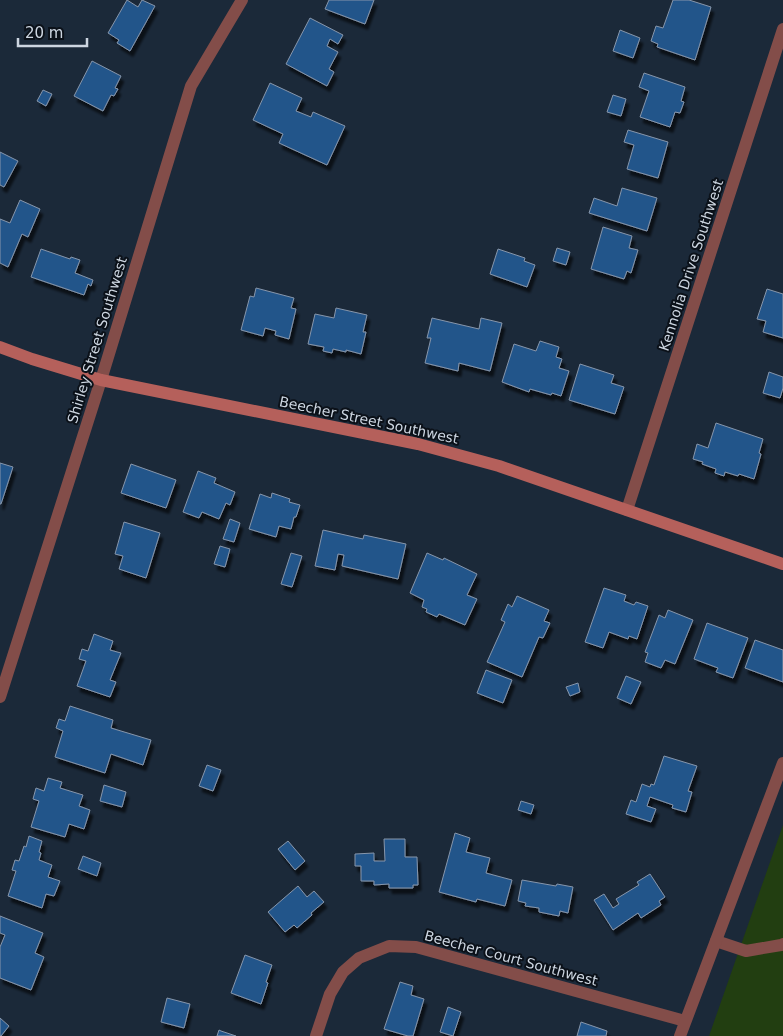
<svg xmlns="http://www.w3.org/2000/svg" width="783" height="1036" font-family="'DejaVu Sans',sans-serif">
<style>
.green{fill:#223e11}
.building{fill:#24558a;stroke:#8696ab;filter:url(#shadow)}
.lines{fill:none;stroke-linecap:round;stroke-linejoin:round}
.lane{stroke:#834d49;stroke-width:12}
.street{stroke:#834d49;stroke-width:12}
.secondary{stroke:#b5605b;stroke-width:12}
.labels{text-anchor:middle;stroke-width:4;stroke-linejoin:round;paint-order:stroke}
.street-label{font-size:14px;fill:#cdd6e1;stroke:#0b1119}
</style>
<defs>
<filter id="shadow"><feDropShadow dx="3" dy="5.5" stdDeviation="1" flood-color="#0009"/></filter>
</defs>
<rect width="100%" height="100%" fill="#1b2939"/>
<path class="green" d="M783,825V1036H709Z"/>
<g class="building">
<path d="M127,0L138,7L142,0L155,6L130,51L117,43L119,40L108,33Z"/>
<path d="M329,0H374L365,24L325,9Z"/>
<path d="M673,0H689L711,7L695,60L657,47L658,44L651,41L656,26L663,28Z"/>
<path d="M310,18L343,35L338,44L330,39L327,46L338,52L329,69L334,72L327,86L286,64Z"/>
<path d="M620,30L640,38L633,58L613,51Z"/>
<path d="M92,61L121,76L115,88L118,89L114,96L111,95L103,111L74,96Z"/>
<path d="M644,73L685,87L681,101L684,102L680,113L675,112L670,127L640,117L649,91L639,87Z"/>
<path d="M270,83L302,98L296,111L311,117L313,112L345,126L327,165L279,143L283,134L253,120Z"/>
<path d="M43,90L52,94L46,106L37,101Z"/>
<path d="M613,95L626,99L621,116L607,112Z"/>
<path d="M628,130L668,142L658,178L627,169L634,145L624,142Z"/>
<path d="M0,152L18,161L4,187L0,185Z"/>
<path d="M622,188L657,198L647,231L589,213L594,198L617,206Z"/>
<path d="M20,200L40,209L28,237L22,234L8,267L0,263V219L10,223Z"/>
<path d="M603,227L632,236L629,248L638,250L631,273L627,271L624,279L591,269Z"/>
<path d="M557,248L570,252L566,265L553,261Z"/>
<path d="M41,249L70,259L71,257L80,260L75,273L93,280L91,286L88,284L84,295L31,277Z"/>
<path d="M498,249L525,258L524,261L535,265L527,287L490,274Z"/>
<path d="M256,288L294,298L291,308L296,309L289,339L275,335L276,331L265,328L263,336L241,330L250,296L254,297Z"/>
<path d="M767,289L783,294V338L763,332L766,321L757,319Z"/>
<path d="M336,308L367,315L363,332H366L361,354L346,350V352L333,349L332,353L323,351L324,347L308,344L315,314L334,318Z"/>
<path d="M432,318L479,329L481,318L502,323L490,371L459,363L458,371L425,363L431,338H427Z"/>
<path d="M540,341L559,347L556,357L562,359L559,368L569,371L561,396L552,393L551,395L530,389L529,392L502,382L514,344L536,351Z"/>
<path d="M580,364L614,375L611,383L624,387L615,414L569,400Z"/>
<path d="M769,372L783,377V388L780,398L763,393Z"/>
<path d="M716,423L763,439L759,453L761,454L754,479L739,474L738,476L725,472L724,476L715,473L716,469L702,464L703,462L693,459L697,444L708,448Z"/>
<path d="M0,463L13,467L1,504H0Z"/>
<path d="M131,464L176,480L166,508L121,493Z"/>
<path d="M198,471L216,478L214,483L235,492L230,505L226,503L219,519L202,512L199,518L183,512Z"/>
<path d="M272,493L290,499L289,502L300,505L296,517H294L291,529L279,526L276,537L249,529L260,494L271,498Z"/>
<path d="M230,519L240,523L234,542L223,539Z"/>
<path d="M124,522L160,533L146,578L119,569L123,556L115,554Z"/>
<path d="M323,530L363,539L364,535L406,544L398,579L342,566L344,555L338,554L335,570L315,566Z"/>
<path d="M220,546L230,549L225,567L214,564Z"/>
<path d="M291,553L302,556L292,587L281,584Z"/>
<path d="M427,553L443,560L444,558L477,574L467,595L477,599L465,625L439,614L437,617L426,612L427,609L422,607L424,600L410,593Z"/>
<path d="M604,588L626,595L624,601L634,605L636,602L648,606L637,639L629,636L628,639L609,632L603,648L585,642Z"/>
<path d="M517,596L549,610L544,621L550,623L543,638L539,637L522,677L487,662L505,622L501,620L508,604L512,607Z"/>
<path d="M668,610L693,620L675,664L665,660L661,668L645,662L648,653L645,652L659,615L665,618Z"/>
<path d="M707,623L748,638L733,678L716,672L718,668L694,659Z"/>
<path d="M94,634L113,641L110,650L121,653L110,680L116,682L110,697L77,686L86,661L79,659L82,649L88,651Z"/>
<path d="M755,640L783,650V682L745,668Z"/>
<path d="M486,670L512,680L503,703L477,693Z"/>
<path d="M626,676L641,682L631,704L617,698Z"/>
<path d="M578,683L580,692L570,696L566,687Z"/>
<path d="M70,706L113,720L111,728L151,740L143,765L111,754L105,773L55,757L63,731L56,728L59,719L65,721Z"/>
<path d="M664,756L697,766L688,791L692,792L686,812L672,808L673,805L650,797L647,806L656,809L651,822L626,814L631,800L636,802L642,784L650,787L651,784L654,785Z"/>
<path d="M207,765L221,770L213,791L199,786Z"/>
<path d="M48,778L62,782L60,788L83,795L79,806L90,810L84,829L69,824L65,837L31,827L39,801L33,799L36,788L44,791Z"/>
<path d="M104,785L126,792L122,807L100,801Z"/>
<path d="M521,801L534,805L531,814L518,810Z"/>
<path d="M455,833L470,838L466,852L490,858L486,873L512,880L505,906L477,899L476,902L439,892Z"/>
<path d="M29,836L42,841L39,852L41,853L39,860L52,865L48,877L60,881L54,896L46,894L42,908L8,896L16,871L12,870L15,860L19,861L24,846L26,847Z"/>
<path d="M384,839H405V857H417L418,885H413V888H389V884L374,885V881H361V866H355V854L374,853V861H385Z"/>
<path d="M288,841L305,861L295,870L278,849Z"/>
<path d="M83,856L101,863L97,876L78,869Z"/>
<path d="M650,874L665,897L659,901L661,905L641,918L638,913L613,930L594,900L604,894L613,908L619,904L616,899L639,885L637,882Z"/>
<path d="M522,880L556,886L557,884L573,887L568,913L560,911L559,916L539,912V908L525,906L526,903L518,901Z"/>
<path d="M298,886L307,897L314,891L324,902L311,913L312,915L297,928L294,925L285,932L268,912Z"/>
<path d="M0,916L43,933L35,953L44,957L31,990L0,978V947L5,935L0,933Z"/>
<path d="M245,955L272,965L266,982L268,983L261,1004L231,993Z"/>
<path d="M400,982L413,986L411,995L424,999L413,1036H408L384,1029Z"/>
<path d="M167,998L190,1004L184,1028L161,1022Z"/>
<path d="M448,1007L461,1012L453,1036L440,1032Z"/>
<path d="M0,1018L9,1026L1,1036H0Z"/>
<path d="M581,1022L607,1031L606,1036H577Z"/>
<path d="M219,1030L221,1031L236,1036H217Z"/>
</g>
<g class="lines">
<path class="lane" d="M716,941L746,951L781,945L783,944"/>
<g class="street">
<path d="M627,510L783,29"/>
<path d="M0,697L101,380L191,86L242,0"/>
<path d="M316,1036L330,994L343,972L359,958L389,946L416,947L685,1021"/>
<path d="M680,1036L783,763"/>
</g>
<path class="secondary" d="M0,347L32,359L101,380L418,444L499,466L783,564"/>
</g>
<g class="labels">
<g class="street-label">
<text transform="translate(691 265) rotate(-72)" y="5">Kennolia Drive Southwest</text>
<text transform="translate(97 340) rotate(-73)" y="5">Shirley Street Southwest</text>
<text transform="translate(369 420) rotate(12)" y="5">Beecher Street Southwest</text>
<text transform="translate(511 958) rotate(15)" y="5">Beecher Court Southwest</text>
</g>
</g>
<path d="M18 38v8h69v-8" fill="none" stroke="#cdd6e1" stroke-width="2.5"/>
<text x="25" y="38" font-size="15" fill="#cdd6e1" stroke="#0b1119" stroke-width="4" paint-order="stroke">20 m</text>
</svg>
